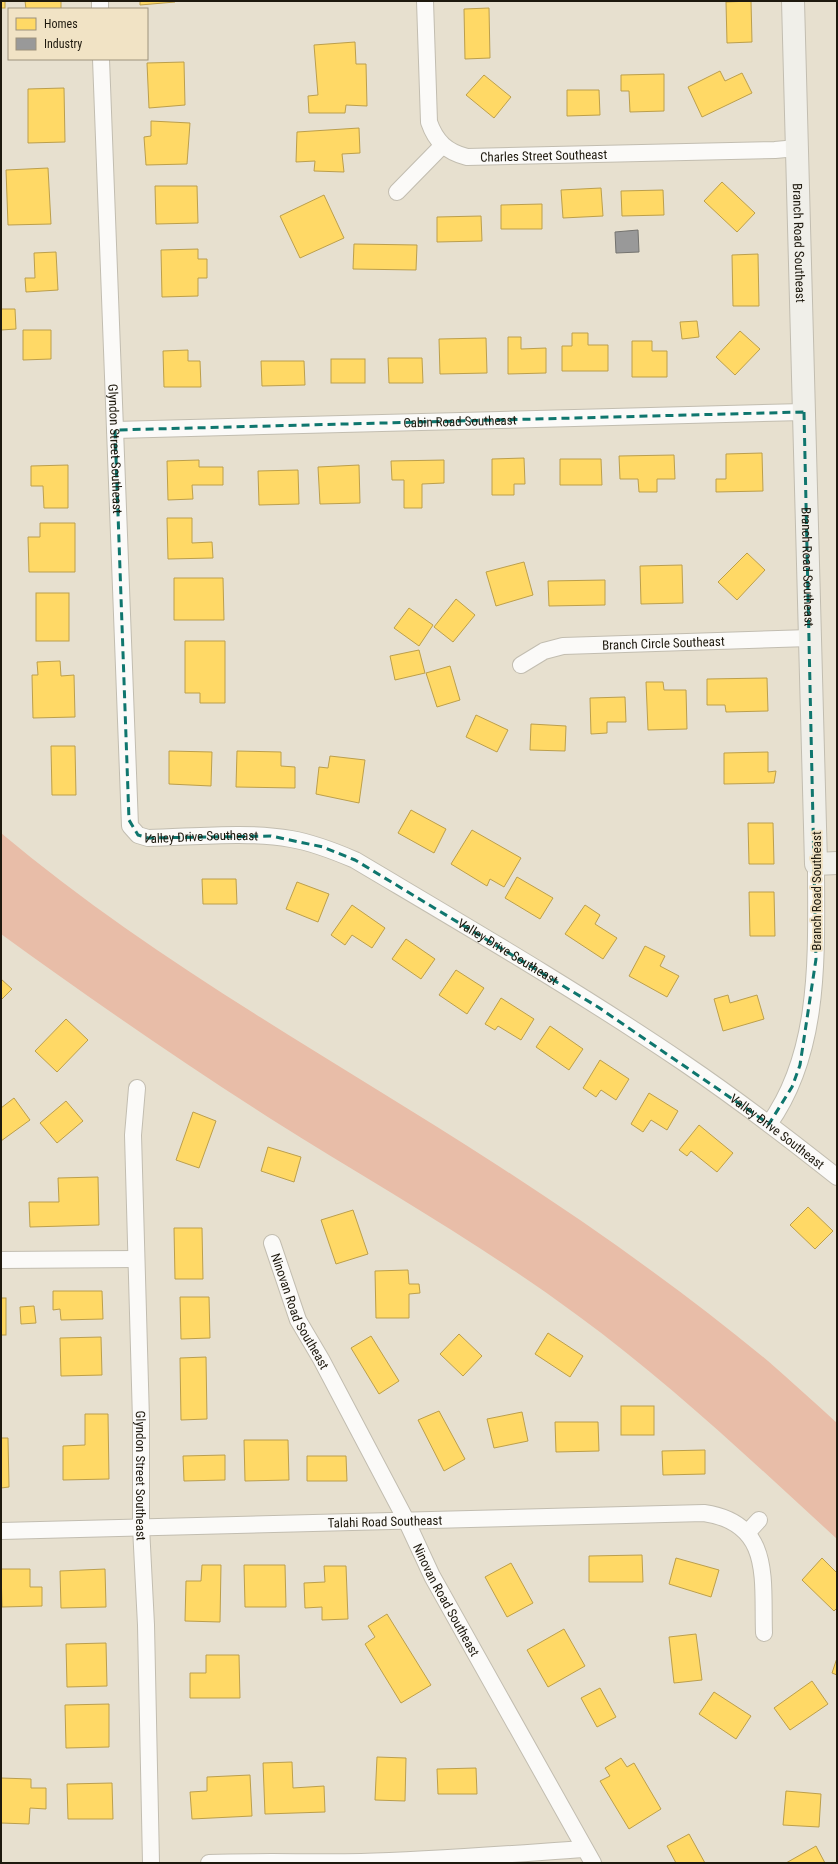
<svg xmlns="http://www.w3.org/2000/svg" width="838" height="1864" font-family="'Roboto Condensed',sans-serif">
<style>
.green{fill:#e8bda8}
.homes{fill:#ffd966;stroke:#bc9f4c}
.industry{fill:#999;stroke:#74736f}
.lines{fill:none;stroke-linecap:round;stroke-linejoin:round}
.street-casing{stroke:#c2bdb0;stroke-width:18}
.secondary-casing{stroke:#c2bdb0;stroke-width:24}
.street{stroke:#fbfaf8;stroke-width:16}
.secondary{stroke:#f0efe9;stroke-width:22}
.marked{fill:none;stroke:#0f766e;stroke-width:3;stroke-dasharray:8 5;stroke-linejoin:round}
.labels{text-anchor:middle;stroke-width:4;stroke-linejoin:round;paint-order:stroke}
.street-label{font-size:13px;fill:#1e190e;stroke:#f1e3c5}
</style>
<rect width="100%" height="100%" fill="#e7e0cf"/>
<path class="green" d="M1,833C153,961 330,1057 497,1165C590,1225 682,1290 768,1361C791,1381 814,1402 837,1423V1539C753,1462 670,1383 577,1315C480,1243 374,1184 271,1119C179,1060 89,998 1,934Z"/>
<g class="homes">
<rect x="1" y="1" width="4" height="7"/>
<path d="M25,1H61V9H26Z"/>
<path d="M140,1H175V2L140,5Z"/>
<path d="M751,1L752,42L727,43L726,2Z"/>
<path d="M489,8L490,58L465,59L464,9Z"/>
<path d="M355,42L356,64H366L367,106L346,105L345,113H309L308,96L318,95L314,45Z"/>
<path d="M184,62L185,105L149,108L147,63Z"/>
<path d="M720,71L725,81L742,73L752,93L702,117L688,87Z"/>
<path d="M664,74V111L630,112L629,91H621V75Z"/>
<path d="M484,75L511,97L494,118L466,95Z"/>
<path d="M64,88L65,142L28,143V89Z"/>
<path d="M567,90H599L600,115L567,116Z"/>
<path d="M151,121L190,123L187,164L146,165L144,137L151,136Z"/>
<path d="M359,128L360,153L342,154L344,172L314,171L315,161L296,162L297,132Z"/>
<path d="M48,168L51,224L8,225L6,170Z"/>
<path d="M722,182L755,213L737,232L704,201Z"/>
<path d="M155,186H197L198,223L156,224Z"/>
<path d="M601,188L603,216L563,218L561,190Z"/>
<path d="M663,190L664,215L622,216L621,191Z"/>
<path d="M324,195L344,238L300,258L280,216Z"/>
<path d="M542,204V229H501V205Z"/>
<path d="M481,216L482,241L437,242V217Z"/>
<path d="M354,244L417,245L416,270L353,269Z"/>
<path d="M198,249V259H207V278H198V296L162,297L161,250Z"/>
<path d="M56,252L58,290L26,292L25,278H35L34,253Z"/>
<path d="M758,254L759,306H733L732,255Z"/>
<path d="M1,309H15L16,329L1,330Z"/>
<path d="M697,321L699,337L682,339L680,322Z"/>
<path d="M23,330H51V359L23,360Z"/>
<path d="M740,331L760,349L735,375L716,357Z"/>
<path d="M572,333H588V345H608V371H562V346H572Z"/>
<path d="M508,337H521V349L546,348V373L508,374Z"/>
<path d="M486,338L487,373L440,374L439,339Z"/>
<path d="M632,341H652V351H667V377H632Z"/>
<path d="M188,350V361H200L201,387H164L163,351Z"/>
<path d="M388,358H422L423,383H389Z"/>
<rect x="331" y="359" width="34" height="24"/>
<path d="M261,361H304L305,385L262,386Z"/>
<path d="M762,453L763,491L716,492V479H726V454Z"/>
<path d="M674,455L675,479H657V492H639L638,479H620L619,456Z"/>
<path d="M524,458L525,484H514V495H492V459Z"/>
<path d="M560,459H601L602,485H560Z"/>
<path d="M199,460V467H223V485H192L193,499L168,500L167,461Z"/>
<path d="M444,460V483L422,484V508H404V480H392L391,461Z"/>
<path d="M68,465V508H44L43,486H31V466Z"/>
<path d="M359,465L360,503L320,504L318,467Z"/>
<path d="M298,470L299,504L259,505L258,471Z"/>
<path d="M167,518H192V543L212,542L213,558L168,559Z"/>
<path d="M40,523H75V572H29L28,537H40Z"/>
<path d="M747,553L765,570L737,600L718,582Z"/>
<path d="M524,562L533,595L496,606L486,572Z"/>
<path d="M682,565L683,603L641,604L640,566Z"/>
<path d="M174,578H223L224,620H174Z"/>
<path d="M605,580V605L549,606L548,581Z"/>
<rect x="36" y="593" width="33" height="48"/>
<path d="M456,599L475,615L453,642L434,627Z"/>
<path d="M409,608L433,625L419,646L394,628Z"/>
<path d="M185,641H225V703H200V693H185Z"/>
<path d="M419,650L425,673L395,680L390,656Z"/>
<path d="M60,661L61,676L74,675L75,717L33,718L32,675H38L37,662Z"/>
<path d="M450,666L460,700L437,707L426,673Z"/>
<path d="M767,678L768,711L726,712L725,705H707V679Z"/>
<path d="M646,682H663L664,690H686L687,729L648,730Z"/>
<path d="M625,697L626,722H607V733L591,734L590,698Z"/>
<path d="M476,715L508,730L497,752L466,737Z"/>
<path d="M531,724L566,726L565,751L530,750Z"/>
<path d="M51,746H75L76,795H52Z"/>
<path d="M169,751L212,752L211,786L169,784Z"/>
<path d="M237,751L281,752V766L295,767V788L236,787Z"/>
<path d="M768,752V772L776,771L774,783L724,784V753Z"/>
<path d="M330,756L365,760L359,803L316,794L319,767L328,768Z"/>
<path d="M411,810L446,829L434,853L398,833Z"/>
<path d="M748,823H773L774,864H749Z"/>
<path d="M472,830L521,858L504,887L490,879L487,886L451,864Z"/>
<path d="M517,877L553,898L540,919L505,898Z"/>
<path d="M202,879H236L237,904H203Z"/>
<path d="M297,882L329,894L318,922L286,909Z"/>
<path d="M749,892H774L775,936H750Z"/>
<path d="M352,905L385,928L372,948L352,935L345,945L331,935Z"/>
<path d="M585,905L600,915L595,924L617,938L603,959L565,934Z"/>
<path d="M406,939L435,959L421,979L392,959Z"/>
<path d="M645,946L665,956L660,966L679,976L667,997L629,976Z"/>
<path d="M456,970L484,988L467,1014L439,995Z"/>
<path d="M1,979L12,989L1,1000Z"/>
<path d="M728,995L730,1003L757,995L764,1019L723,1031L714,999Z"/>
<path d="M501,998L534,1019L521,1040L498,1026L495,1030L485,1024Z"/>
<path d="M66,1019L88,1040L57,1072L35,1051Z"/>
<path d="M550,1026L583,1049L569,1070L536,1047Z"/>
<path d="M600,1060L629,1079L616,1100L601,1090L596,1097L583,1088Z"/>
<path d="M649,1093L678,1111L667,1130L651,1120L643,1132L631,1124Z"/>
<path d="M14,1098L30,1120L1,1141V1108Z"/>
<path d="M66,1101L83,1121L57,1143L40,1123Z"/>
<path d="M193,1112L216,1121L199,1168L176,1160Z"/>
<path d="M699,1125L733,1153L717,1172L691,1151L687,1156L679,1150Z"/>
<path d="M268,1147L301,1157L294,1182L261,1171Z"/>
<path d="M98,1177L99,1225L30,1227L29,1202H59L58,1178Z"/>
<path d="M808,1207L833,1231L815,1249L790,1225Z"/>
<path d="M353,1210L368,1254L336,1264L321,1220Z"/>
<path d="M174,1228H202L203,1279H175Z"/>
<path d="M408,1270L409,1284H419L420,1293L409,1294V1318H376L375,1271Z"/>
<path d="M53,1291H102L103,1319L61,1320L60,1309L53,1310Z"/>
<path d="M180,1297H209L210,1338L181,1339Z"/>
<rect x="1" y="1298" width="5" height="37"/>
<path d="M34,1306L36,1323L21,1324L20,1307Z"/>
<path d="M548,1333L583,1356L570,1377L535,1354Z"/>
<path d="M459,1334L482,1356L463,1376L440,1354Z"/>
<path d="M371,1336L399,1381L379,1394L351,1348Z"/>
<path d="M101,1337L102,1375L61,1376L60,1338Z"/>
<path d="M206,1357L207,1419L181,1420L180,1358Z"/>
<rect x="621" y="1406" width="33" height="29"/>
<path d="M439,1411L465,1459L444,1471L418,1420Z"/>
<path d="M522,1412L528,1441L494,1448L487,1419Z"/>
<path d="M85,1414H108L109,1479L63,1480V1446L85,1445Z"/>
<path d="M555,1422H598L599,1451L556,1452Z"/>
<path d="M1,1438H8L9,1487L1,1488Z"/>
<path d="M244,1440H288L289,1480L245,1481Z"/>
<path d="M705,1450V1474L663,1475L662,1451Z"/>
<path d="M225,1455V1480L184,1481L183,1456Z"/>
<path d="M307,1456H346L347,1481H307Z"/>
<path d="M642,1555L643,1582H589V1556Z"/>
<path d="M676,1558L719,1570L711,1597L669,1584Z"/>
<path d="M822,1558L837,1573V1608L834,1611L802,1580Z"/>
<path d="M511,1563L533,1603L507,1617L485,1577Z"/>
<path d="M202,1565H221L220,1622L185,1621L186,1581H201Z"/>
<path d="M244,1565H285L286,1607H245Z"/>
<path d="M324,1566H346L348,1619L322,1620V1607L305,1608L304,1583L325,1582Z"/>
<path d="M1,1569H30V1587H42V1606L2,1607Z"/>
<path d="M105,1569L106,1607L61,1608L60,1571Z"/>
<path d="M387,1614L431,1685L401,1703L365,1644L375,1637L368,1626Z"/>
<path d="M564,1629L585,1666L548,1687L527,1650Z"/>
<path d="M696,1634L702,1680L674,1683L669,1637Z"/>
<path d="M106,1643L107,1686L67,1687L66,1644Z"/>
<path d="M206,1655H239L240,1698H190V1673H206Z"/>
<path d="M837,1658V1675L832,1673Z"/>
<path d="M812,1681L828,1704L790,1730L774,1708Z"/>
<path d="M600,1688L616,1717L597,1727L581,1698Z"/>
<path d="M714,1692L751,1716L736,1739L699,1714Z"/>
<path d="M109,1704V1747L66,1748L65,1705Z"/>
<path d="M377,1757L406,1758L405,1801L375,1800Z"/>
<path d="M621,1758L627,1767L634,1763L661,1809L629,1829L600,1781L610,1776L605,1768Z"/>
<path d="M292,1762L293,1788L324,1786L325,1812L265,1814L263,1763Z"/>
<path d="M476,1768L477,1794H438L437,1769Z"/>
<path d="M250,1775L252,1816L192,1819L190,1792L207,1791V1777Z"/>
<path d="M1,1778L31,1779V1788H46V1809L30,1808L29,1824L1,1823Z"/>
<path d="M112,1783L113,1819H68L67,1784Z"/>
<path d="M786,1791L821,1794L819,1827L783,1825Z"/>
<path d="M689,1834L705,1863H676L667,1846Z"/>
<path d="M816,1846L825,1863H786Z"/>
</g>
<path class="industry" d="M638,230L639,252L616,253L615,232Z"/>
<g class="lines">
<defs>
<g id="street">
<path d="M100,1V9"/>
<path id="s1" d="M425,1L429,122C436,142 447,152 467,157L775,150L797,148"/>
<path id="s2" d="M101,59L130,826L138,835L148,838C194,837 246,831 291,839C314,843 334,851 355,860C466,926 578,991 684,1063C737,1099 788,1138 837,1177"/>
<path d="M397,192L442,146"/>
<path id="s3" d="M115,430L804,412"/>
<path id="s4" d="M521,665L544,651L563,646L810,638"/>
<path id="s5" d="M137,1088L133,1135L141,1420V1527L146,1625L151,1863"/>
<path d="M769,1124C822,1050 816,951 816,864"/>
<path id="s6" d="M272,1243L298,1320L321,1359L406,1520L432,1576L593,1863"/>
<path d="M1,1260L136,1259"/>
<path id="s7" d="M1,1531L704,1513C773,1523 762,1580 764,1633"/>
<path d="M747,1533L759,1520"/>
<path d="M209,1863C260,1861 310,1863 361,1862C435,1860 510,1854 584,1849"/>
</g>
<g id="secondary">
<path id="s8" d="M793,1L816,864L837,863"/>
</g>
</defs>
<use href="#street" class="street-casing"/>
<use href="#secondary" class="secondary-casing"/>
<use href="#street" class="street"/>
<use href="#secondary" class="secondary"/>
</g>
<path class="marked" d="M804,412L816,959L800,1065L792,1087L769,1124L598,1007L355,860L323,847L271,836L148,838L138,835L129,820L115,430Z"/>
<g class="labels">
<g class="street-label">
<text dy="5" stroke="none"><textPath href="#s1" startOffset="252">Charles Street Southeast</textPath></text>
<text dy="5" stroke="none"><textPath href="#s8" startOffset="242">Branch Road Southeast</textPath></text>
<text dy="5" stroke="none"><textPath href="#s3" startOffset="345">Cabin Road Southeast</textPath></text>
<text dy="5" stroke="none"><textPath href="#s2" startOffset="390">Glyndon Street Southeast</textPath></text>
<text dy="5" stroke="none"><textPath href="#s8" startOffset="566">Branch Road Southeast</textPath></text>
<text dy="5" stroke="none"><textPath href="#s4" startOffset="147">Branch Circle Southeast</textPath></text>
<text dy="5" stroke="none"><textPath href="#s2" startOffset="843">Valley Drive Southeast</textPath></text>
<text transform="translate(816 891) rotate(-90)" y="5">Branch Road Southeast</text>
<text dy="5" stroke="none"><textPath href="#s2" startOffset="1179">Valley Drive Southeast</textPath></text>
<text dy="5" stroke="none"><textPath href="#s2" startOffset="1503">Valley Drive Southeast</textPath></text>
<text dy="5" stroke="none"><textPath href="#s6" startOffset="74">Ninovan Road Southeast</textPath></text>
<text dy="5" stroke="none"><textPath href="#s5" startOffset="388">Glyndon Street Southeast</textPath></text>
<text dy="5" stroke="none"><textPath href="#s7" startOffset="384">Talahi Road Southeast</textPath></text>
<text dy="5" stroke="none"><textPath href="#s6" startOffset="398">Ninovan Road Southeast</textPath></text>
</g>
</g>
<rect width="838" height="1864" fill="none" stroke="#1e190e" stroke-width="4"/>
<rect x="8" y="8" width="140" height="52" fill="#f1e3c5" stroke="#9d927c"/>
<rect x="16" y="18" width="20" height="12" fill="#ffd966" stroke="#9d927c"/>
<text x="44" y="28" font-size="12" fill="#1e190e">Homes</text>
<rect x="16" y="38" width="20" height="12" fill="#999999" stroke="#9d927c"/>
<text x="44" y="48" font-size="12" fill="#1e190e">Industry</text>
</svg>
